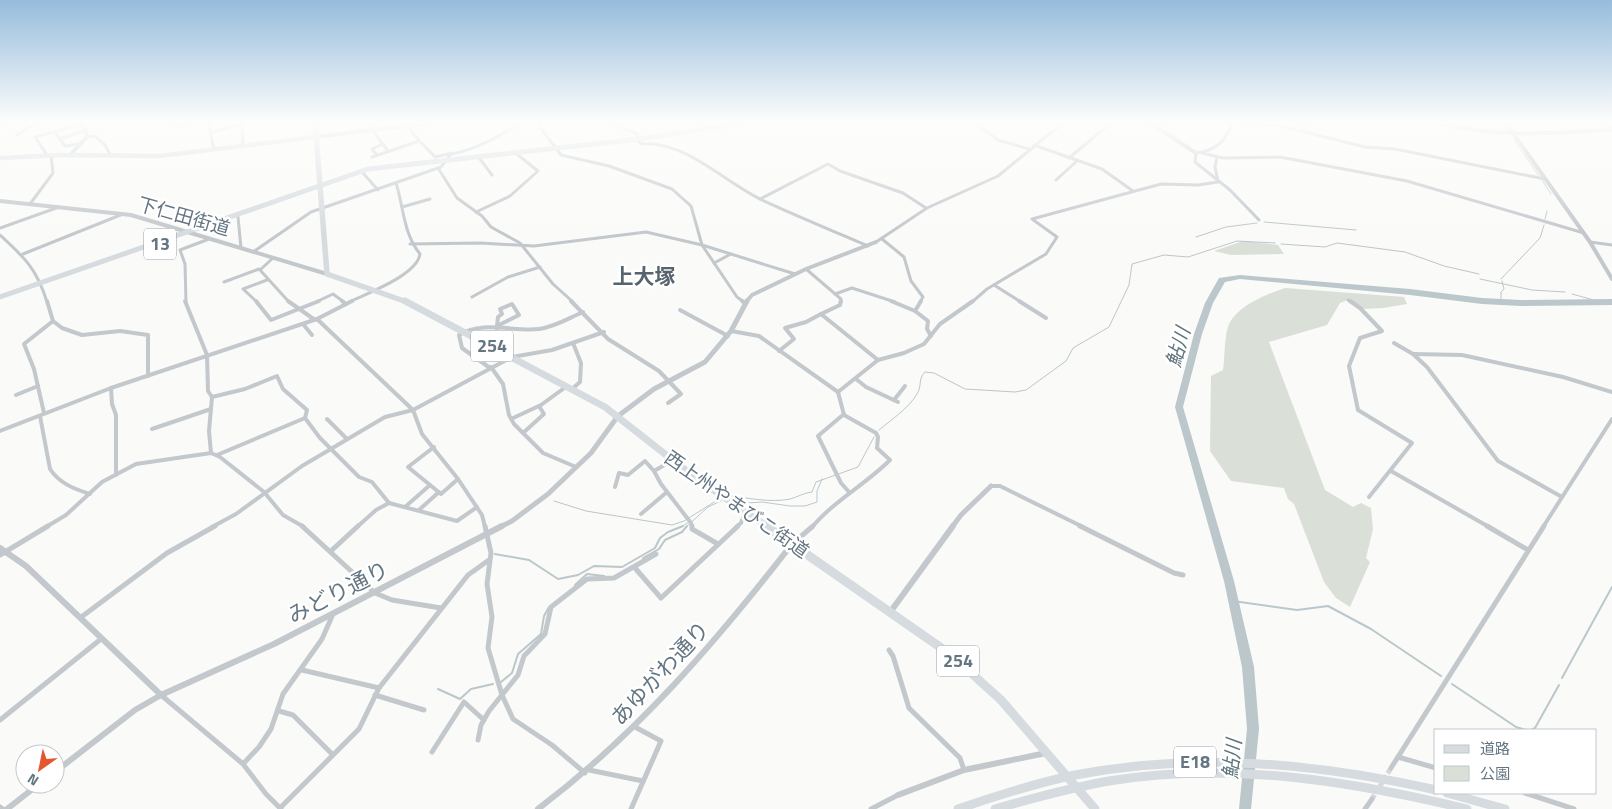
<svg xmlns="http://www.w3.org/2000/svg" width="1612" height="809" font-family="'Titillium Web','Noto Sans JP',sans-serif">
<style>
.green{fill:#dadfd7}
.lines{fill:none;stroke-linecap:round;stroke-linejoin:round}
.stream-far1{stroke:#bbc7cb;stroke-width:1}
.stream{stroke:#bbc7cb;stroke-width:2}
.river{fill:#bbc7cb;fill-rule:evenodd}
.minor-tunnel{stroke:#d5d9db;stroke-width:5;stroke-dasharray:5 2.5;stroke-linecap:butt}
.minor-far2{stroke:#c3c8cc;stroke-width:3}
.minor-far1{stroke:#c3c8cc;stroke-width:4}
.minor{stroke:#c3c8cc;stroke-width:5}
.tertiary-far2{stroke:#c3c8cc;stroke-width:4}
.tertiary-far1{stroke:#c3c8cc;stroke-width:5}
.tertiary{stroke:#c3c8cc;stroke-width:6}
.secondary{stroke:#d6dbdf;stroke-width:4.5}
.primary{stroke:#d6dbdf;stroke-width:5}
.trunk-far2{stroke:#d6dbdf;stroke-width:5.5}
.trunk-far1{stroke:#d6dbdf;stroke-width:7}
.trunk{stroke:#d6dbdf;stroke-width:9}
.motorway{stroke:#d6dbdf;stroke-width:9}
.labels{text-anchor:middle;stroke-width:5;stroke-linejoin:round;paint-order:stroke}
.shield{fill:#fff;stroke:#939fa8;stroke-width:1}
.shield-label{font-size:18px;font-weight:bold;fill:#657683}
.street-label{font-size:19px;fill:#657683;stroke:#fff}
.water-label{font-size:20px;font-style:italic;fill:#60757c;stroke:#fff}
.quarter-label{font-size:21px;font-weight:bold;fill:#57646e;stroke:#fff}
.near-street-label{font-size:22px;fill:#657683;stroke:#fff}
</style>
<rect width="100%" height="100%" fill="#fafaf8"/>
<g class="green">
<path d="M1243,241L1278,245L1284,254L1231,255L1214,251Z"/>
<path d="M1285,288L1404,297L1407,304L1383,308L1363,309L1350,299L1340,303L1327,325L1269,342L1325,490L1353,507L1361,503L1371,508L1373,529L1366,558L1370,562L1350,607L1336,598L1324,582L1294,504L1288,499L1284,488L1231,481L1210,451L1211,376L1223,370C1225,356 1224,340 1228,327C1235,306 1267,294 1285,288Z"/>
</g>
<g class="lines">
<g class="stream-far1">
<path d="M1502,122L1508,132"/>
<path d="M1514,140L1539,176"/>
<path d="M1542,180L1551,194"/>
<path d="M1545,219L1547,211"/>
<path d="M1264,222L1356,230"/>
<path d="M1196,237L1226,227L1257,223"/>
<path d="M1281,244L1325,247L1337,243L1405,252L1444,266L1479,274"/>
<path d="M1480,279L1532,290L1565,292"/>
<path d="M1501,279L1540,238L1544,225"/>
<path d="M1572,294L1601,302"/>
<path d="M1501,301V292L1504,289L1502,281"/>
<path d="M879,430C892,419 908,409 917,394C922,387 918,378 925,372L934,373L965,389L1015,392L1026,390L1066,361L1073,348L1109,327L1129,285L1132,264L1164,255L1188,257L1237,241L1275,243"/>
<path d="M730,496C749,498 771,503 790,499C798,497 803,493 812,492L816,482L858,467L874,437"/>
<path d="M732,497L748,503L762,502L790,506H805L817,502V491L822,479"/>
<path d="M554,501L586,511L672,525L684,521L719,499"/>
<path d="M681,527L689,522"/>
<path d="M686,527L708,507L721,501"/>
</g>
<g class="stream">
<path d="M495,554L529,560L558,579L578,575L594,566L622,567L655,548L660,538L668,532L683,526"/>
<path d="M643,558L659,549L665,540L682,532L687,526"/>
<path d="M575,585L587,574L604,576"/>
<path d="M1233,601L1297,610L1328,606L1371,629L1441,676"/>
<path d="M1562,678L1612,587"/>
<path d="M501,682L512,673L518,654L541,634L544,616L549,607"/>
<path d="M1452,684L1516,727L1526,730"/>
<path d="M438,689L460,699L471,689L493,684"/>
<path d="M1531,730L1535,728L1559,685"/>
</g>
<path class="river" d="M1240,275L1410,289L1482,298L1521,300L1612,299V305L1521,306L1482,304L1410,295L1240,279L1225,282L1213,303L1202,334L1183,407L1234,581L1254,667L1259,729L1251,809H1239L1247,729L1242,667L1224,581L1175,407L1194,334L1205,303L1219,278Z"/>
<path class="minor-tunnel" d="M1372,799L1391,768"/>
<g class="minor-far2">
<path d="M173,122L176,127L192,122"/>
<path d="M208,122L214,149"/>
<path d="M367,122L376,131"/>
<path d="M407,122L413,134L435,157L452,153"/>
<path d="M536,122L561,155L609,166L672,189L691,206L702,245L737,297L744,302"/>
<path d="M610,122L637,134L638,141L642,144C686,141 724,182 762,200C797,216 833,231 868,246"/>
<path d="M973,122L998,140L1029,149"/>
<path d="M1232,122C1227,141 1215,151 1196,153L1195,162L1230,190L1259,220"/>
<path d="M1237,122L1277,125L1365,147L1395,149L1545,179"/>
<path d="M0,124L8,122"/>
<path d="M242,124L243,145"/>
<path d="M1154,126L1164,122"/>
<path d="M1303,130L1305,122"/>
<path d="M54,131L65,146L80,144"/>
<path d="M373,131L388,151"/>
<path d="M212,132L242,124"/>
<path d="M17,135L39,122"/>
<path d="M87,137L95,136L105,145L111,156"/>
<path d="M60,139L86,130"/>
<path d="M1034,145L1102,169L1133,191"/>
<path d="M1202,153L1223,158L1280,157L1407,181L1584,233"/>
<path d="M47,155L35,137L81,125"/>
<path d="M377,155L372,149L383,144"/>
<path d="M372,157L419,141"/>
<path d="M1069,158L1112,122"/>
<path d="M480,159L492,175"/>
<path d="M438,168L457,198L482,216L491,227L520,243L553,284L573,302"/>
<path d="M363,173L378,190"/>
<path d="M1056,180L1077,161"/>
<path d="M760,199L828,164L840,171L903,193L926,208"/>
<path d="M30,204L53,173L51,155"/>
<path d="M402,207L430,199"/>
<path d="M476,212L510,196L538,171L518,155"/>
<path d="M238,217L241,248"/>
<path d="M0,228L59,207"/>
<path d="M0,235C25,258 37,269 47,302"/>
<path d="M882,239L904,257L911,281L923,297L920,302"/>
<path d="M876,242L927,208L998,176L1064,122"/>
<path d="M1590,242L1612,245"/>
<path d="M410,244L480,243L534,246L646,232L702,245L795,274"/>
<path d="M253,252L311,212L441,167L451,154C477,149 499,137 521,122"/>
<path d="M23,254L123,214"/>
<path d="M273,258L260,270L289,302"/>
<path d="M714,263L731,254"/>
<path d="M806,269L841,299L840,302"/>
<path d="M224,282L259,269"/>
<path d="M994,285L1021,302"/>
<path d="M835,294L852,288L895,302"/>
<path d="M472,297L508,277L540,267"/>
<path d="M1348,300L1351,302"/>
<path d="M186,302L185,264L180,250L209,239"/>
<path d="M257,302L243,289L267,280"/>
<path d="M316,302L333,294L344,302"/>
<path d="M349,302C368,293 417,275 420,254C403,233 404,208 396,183"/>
<path d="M972,302L987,289L1046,254L1057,237L1032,219L1161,184L1198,185L1218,182L1215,167L1217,157"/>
</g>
<g class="minor-far1">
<path d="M47,301L53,321L62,328L82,335L120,331L148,335V376"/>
<path d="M185,301L207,355L208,391L212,397L209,431L211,453"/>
<path d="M256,301L271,320L319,301"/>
<path d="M288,301L315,320"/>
<path d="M342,301L346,304"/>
<path d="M571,301L608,339L659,371L681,394L668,403"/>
<path d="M742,301L745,303"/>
<path d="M841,301L840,305L821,314L878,360"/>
<path d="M891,301L915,311"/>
<path d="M921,301L915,311L928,321L927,329L931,336"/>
<path d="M1019,301L1046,318"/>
<path d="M1350,301L1360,308L1382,331L1360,338L1349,366L1358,410L1412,443L1369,497"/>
<path d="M512,304L519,315L497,326L498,317L502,314L500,309Z"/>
<path d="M680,310L728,336"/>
<path d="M317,319L413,410L422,434L458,479L482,515L485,527"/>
<path d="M303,324L312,335"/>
<path d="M497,329V326"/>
<path d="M731,331L759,336L838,392"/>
<path d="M1394,343L1413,354L1427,367L1498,461L1562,497"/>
<path d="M779,351L794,339L785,328L806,322L821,314"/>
<path d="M1413,354L1462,355L1563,377L1612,392"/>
<path d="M491,367L503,384L509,415L514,424L543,453L576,467"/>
<path d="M490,368L462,348L459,335C483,320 513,332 539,329C555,327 569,318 583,312"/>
<path d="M856,379L866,387L898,402"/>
<path d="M111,388L112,404L116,415V475"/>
<path d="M572,389L580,382L581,363L573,343"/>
<path d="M838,392L878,360L904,353L924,344L940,324L973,301"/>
<path d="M16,395L38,386"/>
<path d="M212,397L245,389L277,376L283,389L307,410L305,418L320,438L359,477L372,482L389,503"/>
<path d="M894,400L905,386"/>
<path d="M44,413L34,369L24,344L53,321"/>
<path d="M844,414L818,436L841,483L849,492"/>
<path d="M40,416L50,469C59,483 74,489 90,494"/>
<path d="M327,419L347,439"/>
<path d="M511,419L541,405L567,386"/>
<path d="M152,429L211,409"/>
<path d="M0,431L111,388L317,319L352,301"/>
<path d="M523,433L544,414L539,406"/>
<path d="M434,447L408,467L441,494L458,479"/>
<path d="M217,455L305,418"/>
<path d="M673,460L654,471L661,484L691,523L692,527"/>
<path d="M1391,471L1489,527"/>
<path d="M991,486H1000L1083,527"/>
<path d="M615,487L619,473L628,475L645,461L654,471"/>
<path d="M405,507L430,485"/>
<path d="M419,510L439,492"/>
<path d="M641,514L667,492"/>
<path d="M46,527L66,515L102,482L136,464L211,453L220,457L264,492L283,515L304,527"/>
<path d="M212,527L236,514L302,466L385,417L413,410L512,357L552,350L604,332"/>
<path d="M357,527L376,510L389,503L457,521L477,507"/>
<path d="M736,527L741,523L745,512"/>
<path d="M812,527C835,500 866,484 890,460L877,448L878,437L876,433L844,415L838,392"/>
<path d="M1543,527L1612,419"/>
</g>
<g class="minor">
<path d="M302,526L375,593L392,600L441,608"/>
<path d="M485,526L491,553L487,584L492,617L488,648L502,695L513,719L552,745L585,773"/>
<path d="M692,526V529L718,544"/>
<path d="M1080,526L1174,573L1183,575"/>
<path d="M1487,526L1528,550"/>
<path d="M792,544L813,526"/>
<path d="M331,551L358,526"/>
<path d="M0,555L48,526"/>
<path d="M635,568L661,598L738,526"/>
<path d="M80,618L167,553L215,526"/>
<path d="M889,650L893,656L909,708L960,758L964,770"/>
<path d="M302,670L379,688"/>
<path d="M161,695L243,764L266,794L281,809"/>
<path d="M375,695L424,710"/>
<path d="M279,711L293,715L332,754"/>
<path d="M0,720L101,639"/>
<path d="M478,740L481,725L489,711L518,675L524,656L545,634L551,607L587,579L614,578L656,554"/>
<path d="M432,752L464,702L484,720"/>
<path d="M1398,757L1436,768"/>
<path d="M243,764L259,747L271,729L283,694L322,639L333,614"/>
<path d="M1391,768L1544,526"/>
<path d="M589,770L643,781"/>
<path d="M1525,793L1574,809"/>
<path d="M0,807L3,809"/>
<path d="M280,808L359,729L379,688L468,575L489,560"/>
<path d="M631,809L661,741L635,727"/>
<path d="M871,809L898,795"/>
<path d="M1365,809L1372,799"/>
</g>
<g class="tertiary-far2">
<path d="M1149,122L1196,153"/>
<path d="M1436,122C1495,138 1552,134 1612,129"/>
<path d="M1505,122L1590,242L1612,279"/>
<path d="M315,137L437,122"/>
<path d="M70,155L87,137L86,130L78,122"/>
<path d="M0,201L131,215L327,274"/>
<path d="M746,302L752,295L806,269L876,242"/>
</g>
<g class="tertiary-far1">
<path d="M500,527L512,521L548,494L591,453L618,416L654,389L705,362L731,331L747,301"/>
<path d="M952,527L961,515L991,486"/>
</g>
<g class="tertiary">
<path d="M0,548L26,566L161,695"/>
<path d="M891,611L953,526"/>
<path d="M55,772L135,710L161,695L274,644L502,526"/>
<path d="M898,795L964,770L1046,753"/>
<path d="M7,809L39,784"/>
<path d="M538,809C637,734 716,642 792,544"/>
</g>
<path class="secondary" d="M0,158L62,155L159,156L315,137"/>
<path class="primary" d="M0,297L368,169L639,139L750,122"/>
<path class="trunk-far2" d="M315,122L327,274L407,302"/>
<path class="trunk-far1" d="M405,301L605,407L693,476L768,527"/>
<path class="trunk" d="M766,526L950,654L1001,700L1095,809"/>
<g class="motorway">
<path d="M1447,793L1505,809"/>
<path d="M958,809C996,796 1035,783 1075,775C1196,752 1317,763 1436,790"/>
<path d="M995,809C1033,798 1070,788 1109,781C1229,761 1351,781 1467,809"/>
</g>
</g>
<linearGradient id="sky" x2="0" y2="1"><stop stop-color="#96bcdc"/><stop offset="0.52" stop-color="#fdfdfc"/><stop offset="1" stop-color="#fdfdfc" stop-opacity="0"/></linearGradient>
<rect width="1612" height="235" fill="url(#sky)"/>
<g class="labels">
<g class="shield">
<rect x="144" y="228.5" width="32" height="31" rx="4"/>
<rect x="471" y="330.5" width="42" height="31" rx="4"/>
<rect x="937" y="645.5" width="42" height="31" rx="4"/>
<rect x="1174" y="746.5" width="42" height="31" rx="4"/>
</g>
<g class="shield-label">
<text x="160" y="250">13</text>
<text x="492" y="352">254</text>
<text x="958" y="667">254</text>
<text x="1195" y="768">E18</text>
</g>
<g class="street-label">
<text transform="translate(184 216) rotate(16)" y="7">下仁田街道</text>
<text transform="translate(737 504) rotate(35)" y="7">西上州やまびこ街道</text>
</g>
<g class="water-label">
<text transform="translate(1178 347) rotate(-74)" y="7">鮎川</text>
<text transform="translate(1232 759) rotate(-84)" y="7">鮎川</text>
</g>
<g class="quarter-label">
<text x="644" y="284">上大塚</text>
</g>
<g class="near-street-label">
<text transform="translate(338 592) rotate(-27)" y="8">みどり通り</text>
<text transform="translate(660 673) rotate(-47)" y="8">あゆがわ通り</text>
</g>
</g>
<rect x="1434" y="729" width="162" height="65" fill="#ffffff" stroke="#c1c8cd"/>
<rect x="1444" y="745" width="25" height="8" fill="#d6dbdf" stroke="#c1c8cd"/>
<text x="1480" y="754" font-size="15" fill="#657683">道路</text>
<rect x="1444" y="766" width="25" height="15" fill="#dadfd7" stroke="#c1c8cd"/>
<text x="1480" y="779" font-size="15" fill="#657683">公園</text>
<g transform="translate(40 769) rotate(213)"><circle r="24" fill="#ffffff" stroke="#c1c8cd"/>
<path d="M0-4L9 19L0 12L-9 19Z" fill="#e4572e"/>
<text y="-8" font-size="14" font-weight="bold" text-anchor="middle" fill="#657683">N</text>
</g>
</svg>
